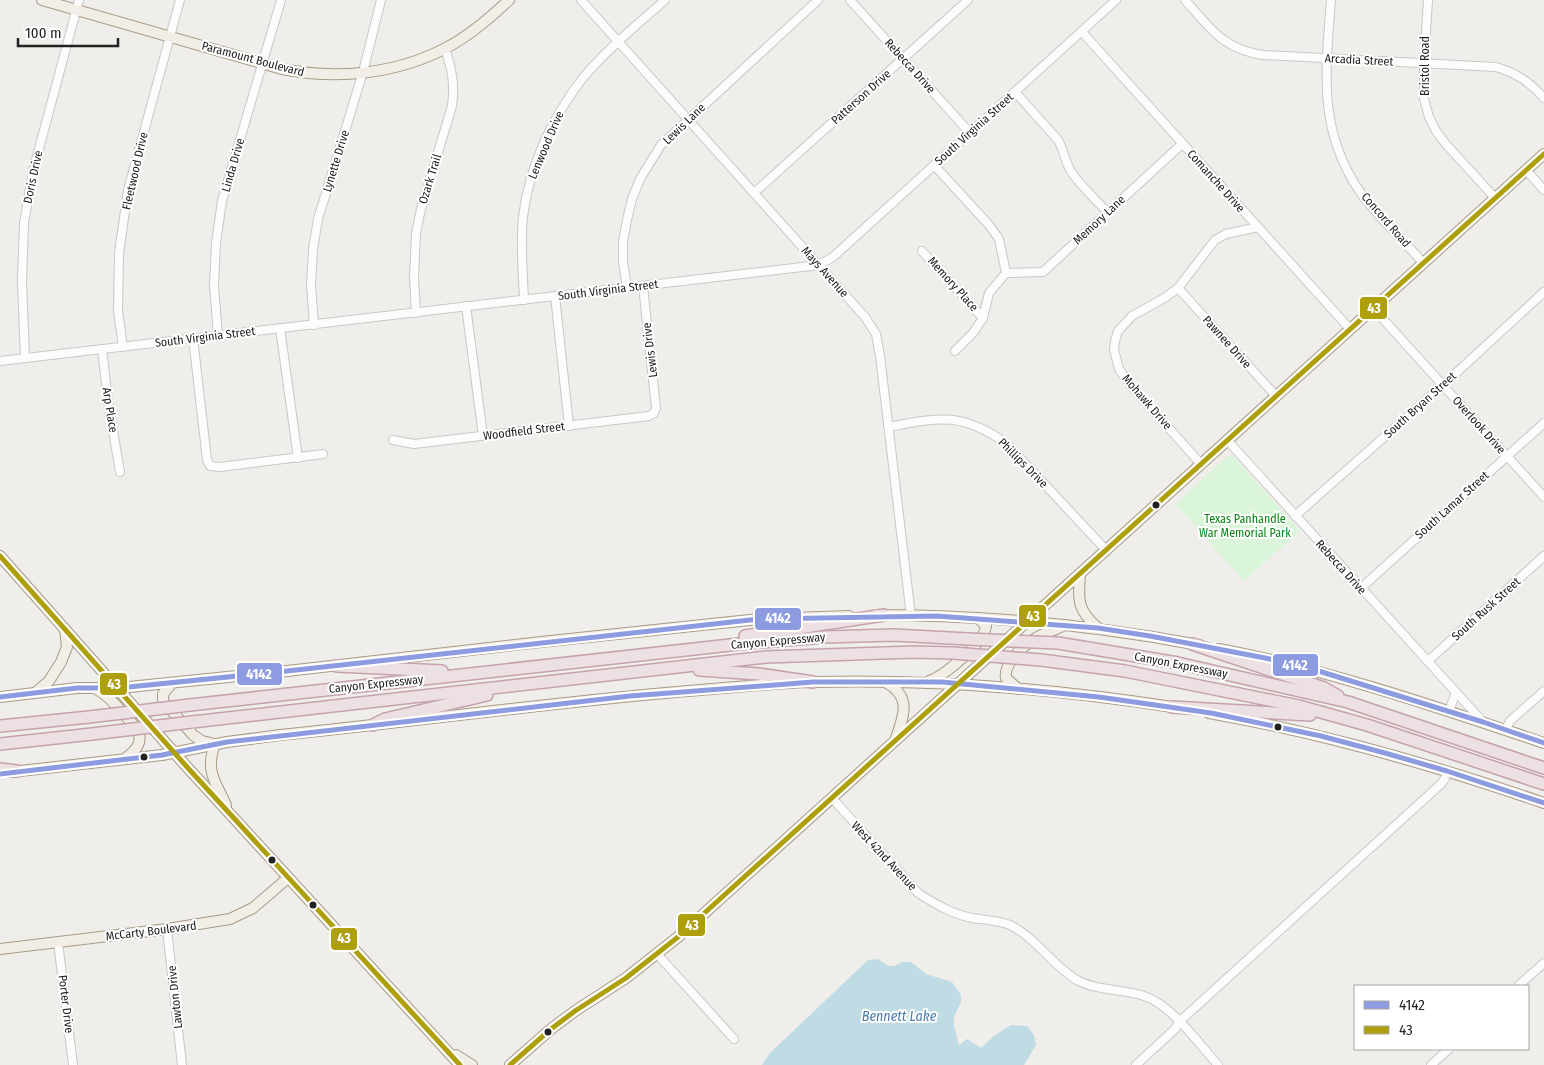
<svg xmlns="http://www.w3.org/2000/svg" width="1544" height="1065" font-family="'Fira Sans Condensed',sans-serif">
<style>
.park{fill:#daf5da}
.water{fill:#bfdbe3}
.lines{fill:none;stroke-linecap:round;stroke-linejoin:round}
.minor-casing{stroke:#c9c8c7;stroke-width:10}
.major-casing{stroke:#a79c86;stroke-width:12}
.highway-casing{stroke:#c5a2ac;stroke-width:14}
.minor{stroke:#fdfcfc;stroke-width:8}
.major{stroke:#f3ede7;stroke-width:10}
.highway{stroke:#ece0e2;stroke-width:11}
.highway-bridge-casing{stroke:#c5a2ac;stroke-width:14;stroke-linecap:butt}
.highway-bridge{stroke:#ece0e2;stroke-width:11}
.bus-1-casing{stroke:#fff;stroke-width:9}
.bus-2-casing{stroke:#fff;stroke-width:9}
.bus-1{stroke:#8d9be0;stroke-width:5}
.bus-2{stroke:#aea00d;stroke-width:5}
.bus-dot{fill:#222;stroke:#fff;stroke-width:2}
.labels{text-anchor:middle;stroke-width:4;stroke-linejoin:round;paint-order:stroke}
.street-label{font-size:12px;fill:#222;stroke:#fff}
.park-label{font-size:12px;fill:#0c8416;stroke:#fff}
.water-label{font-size:14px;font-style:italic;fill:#4a7aab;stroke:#fff}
.line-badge{stroke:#fff;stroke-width:2}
.badge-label{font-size:14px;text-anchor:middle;font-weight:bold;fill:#fff}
</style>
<rect width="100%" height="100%" fill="#f0eeeb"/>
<path class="park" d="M1228,456H1233L1300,531L1244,581L1175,504Z"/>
<path class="water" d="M878,959L888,966H895L902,962H911L926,974L952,982L961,995V1002L954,1017V1026L959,1045L967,1039L981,1048L994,1036L1011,1025L1027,1026L1034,1035L1036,1045L1024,1065H762L770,1053L868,960Z"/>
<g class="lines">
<defs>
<g id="minor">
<path d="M581,0L865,317L876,334L880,356L911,616"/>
<path d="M850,0L970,133"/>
<path d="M1185,0C1211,29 1223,49 1263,55L1496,67C1516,73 1530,82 1544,98"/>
<path d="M1331,0C1325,77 1317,139 1369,204C1386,224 1406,243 1423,263"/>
<path d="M1428,0L1424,64V99L1429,117L1436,131L1445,143L1495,198"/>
<path d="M1082,32L1350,329"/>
<path d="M1015,92L1058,140C1064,150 1065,163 1072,173C1082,187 1096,200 1107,212"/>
<path d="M934,165L989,225L999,239L1006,273L1043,272L1182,144"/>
<path d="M1526,170L1544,190"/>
<path d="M754,193L968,0"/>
<path d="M922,251L983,318"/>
<path d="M627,288L623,262V241L627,220L632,199L640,179L661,145L818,0"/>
<path d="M1178,288L1276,396"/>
<path d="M555,296L569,426"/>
<path d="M524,300C523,272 520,245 523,217C529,167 552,118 582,79C605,51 638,24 665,0"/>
<path d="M466,306L483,436"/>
<path d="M1373,308L1544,497"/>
<path d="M416,313L414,278L416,233L421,209L452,106C455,83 452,70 445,48"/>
<path d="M314,325L311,284L313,249L318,219L363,72L381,0"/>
<path d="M280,328L298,458"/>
<path d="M218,335L214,286L216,243L222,201L281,0"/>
<path d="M193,338L207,460L210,466L220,467L323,454"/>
<path d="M123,347L118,311L119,253L128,190L180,0"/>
<path d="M102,349L108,401L120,472"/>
<path d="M955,351L973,333L983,318L989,293L1006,273"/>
<path d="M25,358L22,281L24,223L33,171L79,0"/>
<path d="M0,361L819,265L833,257L1116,0"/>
<path d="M888,427C940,417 962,412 1007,444L1106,550"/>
<path d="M393,440L414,444L649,416L654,413L656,408L643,286"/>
<path d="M1227,440L1483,722"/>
<path d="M1201,464L1130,385L1119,369L1114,350L1115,341L1118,331L1132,316L1166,297L1178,288L1215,240L1226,234L1258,227"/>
<path d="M1295,516L1443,385L1544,292"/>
<path d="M1361,588L1544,423"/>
<path d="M1428,661L1544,556"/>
<path d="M1449,711L1456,692"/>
<path d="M1506,729L1510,721L1544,691"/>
<path d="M832,798L918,893C935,904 952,914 972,918C985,920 997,920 1010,925C1036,938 1052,965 1077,980C1097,991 1123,989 1144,996C1171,1004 1199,1044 1218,1065"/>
<path d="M167,929L182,1065"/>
<path d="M58,942L73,1065"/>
<path d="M657,954L734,1039"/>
<path d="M1518,986L1544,963"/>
<path d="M1136,1065L1175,1029L1179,1022L1441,784L1445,778L1447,771"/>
<path d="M1431,1065L1449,1049"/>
</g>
<g id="major">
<path d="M42,0L282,69C337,80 396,74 446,48C469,36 490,18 509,0"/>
<path d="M0,556L187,767L460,1065"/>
<path d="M1080,574C1078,600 1077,610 1098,628"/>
<path d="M876,615C984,615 1093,625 1199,645"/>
<path d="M1219,649C1330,670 1437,707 1544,743"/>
<path d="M929,681C944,676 985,642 986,626L978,618"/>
<path d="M885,682C912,696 904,715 896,738"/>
<path d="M172,683L163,694V701L193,735L202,741L215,744C205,771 215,781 226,805"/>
<path d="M94,688C112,697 124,715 138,730C143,743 136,750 126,758"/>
<path d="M1018,689L1006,678C1003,664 1024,645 1036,638C1044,633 1055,630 1065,625"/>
<path d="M36,692L49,681L61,662L67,647L65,629"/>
<path d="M0,697L77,688H119L287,671L541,642L759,619L849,616"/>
<path d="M1209,713C1323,733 1434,765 1544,803"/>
<path d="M11,772L162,755L227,742L280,735C420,721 560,701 700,690C738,687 775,683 813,682C935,679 1059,689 1179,708"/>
<path d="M0,949L167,929L230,919L253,908L288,878"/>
<path d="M456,1055L472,1065"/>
<path d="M510,1065L551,1029L575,1011L626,978L678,937L1544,154"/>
</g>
<g id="highway">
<path d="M745,636L884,615"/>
<path d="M1058,643L1178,663L1348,702L1544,768"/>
<path d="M1192,644L1324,688L1338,696"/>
<path d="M1041,660L1125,671L1299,706L1367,725L1544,784"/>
<path d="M337,666L442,671"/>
<path d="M699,670L759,674L813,682"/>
<path d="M190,705L748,643L824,637L894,635L968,639"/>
<path d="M1172,707L1310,715"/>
<path d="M192,722L766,657L914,652L953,653"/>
<path d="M373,725L385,719L487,695"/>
<path d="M0,726L89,717"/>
<path d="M0,744L92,734"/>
<path d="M0,769L17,771"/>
</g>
</defs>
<use href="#minor" class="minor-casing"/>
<use href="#major" class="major-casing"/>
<use href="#highway" class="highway-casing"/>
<use href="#minor" class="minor"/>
<use href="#major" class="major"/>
<use href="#highway" class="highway"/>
<defs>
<g id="highway-bridge">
<path d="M968,639L1058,643"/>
<path d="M953,653L1041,660"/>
<path d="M89,717L190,705"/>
<path d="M92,734L192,722"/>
</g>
</defs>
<use href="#highway-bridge" class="highway-bridge-casing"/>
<use href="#highway-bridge" class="highway-bridge"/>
<defs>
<g id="bus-1">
<path d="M0,697L77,688H119L287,671L759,619L937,616L1098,628L1150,636L1265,658L1309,668L1483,722L1544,743"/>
<path d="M0,774L162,755L227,742L630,696L813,682H942L1099,697L1211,713L1321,736L1385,753L1447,771L1544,803"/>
</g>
<g id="bus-2">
<path d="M0,556L187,767L460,1065"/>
<path d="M510,1065L551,1029L575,1011L626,978L678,937L1544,154"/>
</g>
</defs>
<use href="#bus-1" class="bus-1-casing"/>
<use href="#bus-2" class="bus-2-casing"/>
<use href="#bus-1" class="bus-1"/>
<use href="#bus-2" class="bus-2"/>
</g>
<g class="bus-dot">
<circle cx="1156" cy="505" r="4.5"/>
<circle cx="1278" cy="727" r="4.5"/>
<circle cx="144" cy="757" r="4.5"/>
<circle cx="272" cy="860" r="4.5"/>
<circle cx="313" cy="905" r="4.5"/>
<circle cx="548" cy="1032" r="4.5"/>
</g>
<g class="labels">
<g class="street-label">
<text transform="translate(253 59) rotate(15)" y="4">Paramount Boulevard</text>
<text transform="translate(1359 60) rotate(3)" y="4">Arcadia Street</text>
<text transform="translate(910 66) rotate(48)" y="4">Rebecca Drive</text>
<text transform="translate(1425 66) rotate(-90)" y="4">Bristol Road</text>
<text transform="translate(861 97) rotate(-42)" y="4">Patterson Drive</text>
<text transform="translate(684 124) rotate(-44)" y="4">Lewis Lane</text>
<text transform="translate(974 129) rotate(-42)" y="4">South Virginia Street</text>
<text transform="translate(546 145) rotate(-67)" y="4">Lenwood Drive</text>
<text transform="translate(336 161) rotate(-73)" y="4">Lynette Drive</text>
<text transform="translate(233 165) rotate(-74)" y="4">Linda Drive</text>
<text transform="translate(135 171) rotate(-77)" y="4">Fleetwood Drive</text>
<text transform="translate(33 177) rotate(-78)" y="4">Doris Drive</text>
<text transform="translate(430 179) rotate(-73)" y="4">Ozark Trail</text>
<text transform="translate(1216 181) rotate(48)" y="4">Comanche Drive</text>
<text transform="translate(1099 220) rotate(-43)" y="4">Memory Lane</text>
<text transform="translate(1386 220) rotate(49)" y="4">Concord Road</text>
<text transform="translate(825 272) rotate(48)" y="4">Mays Avenue</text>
<text transform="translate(953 284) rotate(48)" y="4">Memory Place</text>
<text transform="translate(608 290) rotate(-7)" y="4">South Virginia Street</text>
<text transform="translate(205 337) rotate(-7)" y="4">South Virginia Street</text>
<text transform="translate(1227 342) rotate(48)" y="4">Pawnee Drive</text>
<text transform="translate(650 350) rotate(-97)" y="4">Lewis Drive</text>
<text transform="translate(1147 402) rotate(49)" y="4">Mohawk Drive</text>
<text transform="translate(1420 405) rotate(-42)" y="4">South Bryan Street</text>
<text transform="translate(110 410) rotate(81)" y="4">Arp Place</text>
<text transform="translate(1479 425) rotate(48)" y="4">Overlook Drive</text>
<text transform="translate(524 431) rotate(-7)" y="4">Woodfield Street</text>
<text transform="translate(1023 463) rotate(45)" y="4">Phillips Drive</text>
<text transform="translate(1452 505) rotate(-42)" y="4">South Lamar Street</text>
<text transform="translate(1341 567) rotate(48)" y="4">Rebecca Drive</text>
<text transform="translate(1486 609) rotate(-42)" y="4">South Rusk Street</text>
<text transform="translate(778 641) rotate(-5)" y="4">Canyon Expressway</text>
<text transform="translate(1181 665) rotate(11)" y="4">Canyon Expressway</text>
<text transform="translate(376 684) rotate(-6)" y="4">Canyon Expressway</text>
<text transform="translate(884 856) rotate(47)" y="4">West 42nd Avenue</text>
<text transform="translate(151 931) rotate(-7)" y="4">McCarty Boulevard</text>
<text transform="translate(175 997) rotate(-96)" y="4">Lawton Drive</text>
<text transform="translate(66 1004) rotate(83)" y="4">Porter Drive</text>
</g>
<g class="park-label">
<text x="1245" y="523">Texas Panhandle<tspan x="1245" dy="14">War Memorial Park</tspan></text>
</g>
<g class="water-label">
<text x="899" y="1021">Bennett Lake</text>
</g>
</g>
<g class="line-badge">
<rect x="1359" y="296" width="29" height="24" rx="5" fill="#aea00d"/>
<rect x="1018" y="604" width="29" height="24" rx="5" fill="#aea00d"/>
<rect x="754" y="607" width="48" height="24" rx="5" fill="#8d9be0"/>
<rect x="1272" y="653" width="47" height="24" rx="5" fill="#8d9be0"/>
<rect x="236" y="662" width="47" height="24" rx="5" fill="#8d9be0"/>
<rect x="99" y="672" width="29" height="24" rx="5" fill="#aea00d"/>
<rect x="677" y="913" width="29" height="24" rx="5" fill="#aea00d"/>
<rect x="330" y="927" width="28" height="24" rx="5" fill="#aea00d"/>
</g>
<g class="badge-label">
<text x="1374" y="313">43</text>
<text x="1033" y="621">43</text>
<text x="778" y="623">4142</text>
<text x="1295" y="670">4142</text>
<text x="259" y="679">4142</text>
<text x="114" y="689">43</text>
<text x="692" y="930">43</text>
<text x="344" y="943">43</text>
</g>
<rect x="1354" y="985" width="175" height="65" fill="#ffffff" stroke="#a7a7a7"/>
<rect x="1364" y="1001" width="25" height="8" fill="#8d9be0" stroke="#a7a7a7"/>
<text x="1399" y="1010" font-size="15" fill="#222222">4142</text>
<rect x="1364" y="1026" width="25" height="8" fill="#aea00d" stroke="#a7a7a7"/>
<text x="1399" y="1035" font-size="15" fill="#222222">43</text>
<path d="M18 38v8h100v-8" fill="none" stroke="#222222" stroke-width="2.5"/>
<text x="25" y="38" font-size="15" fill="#222222" stroke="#ffffff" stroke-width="4" paint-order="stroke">100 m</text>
</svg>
